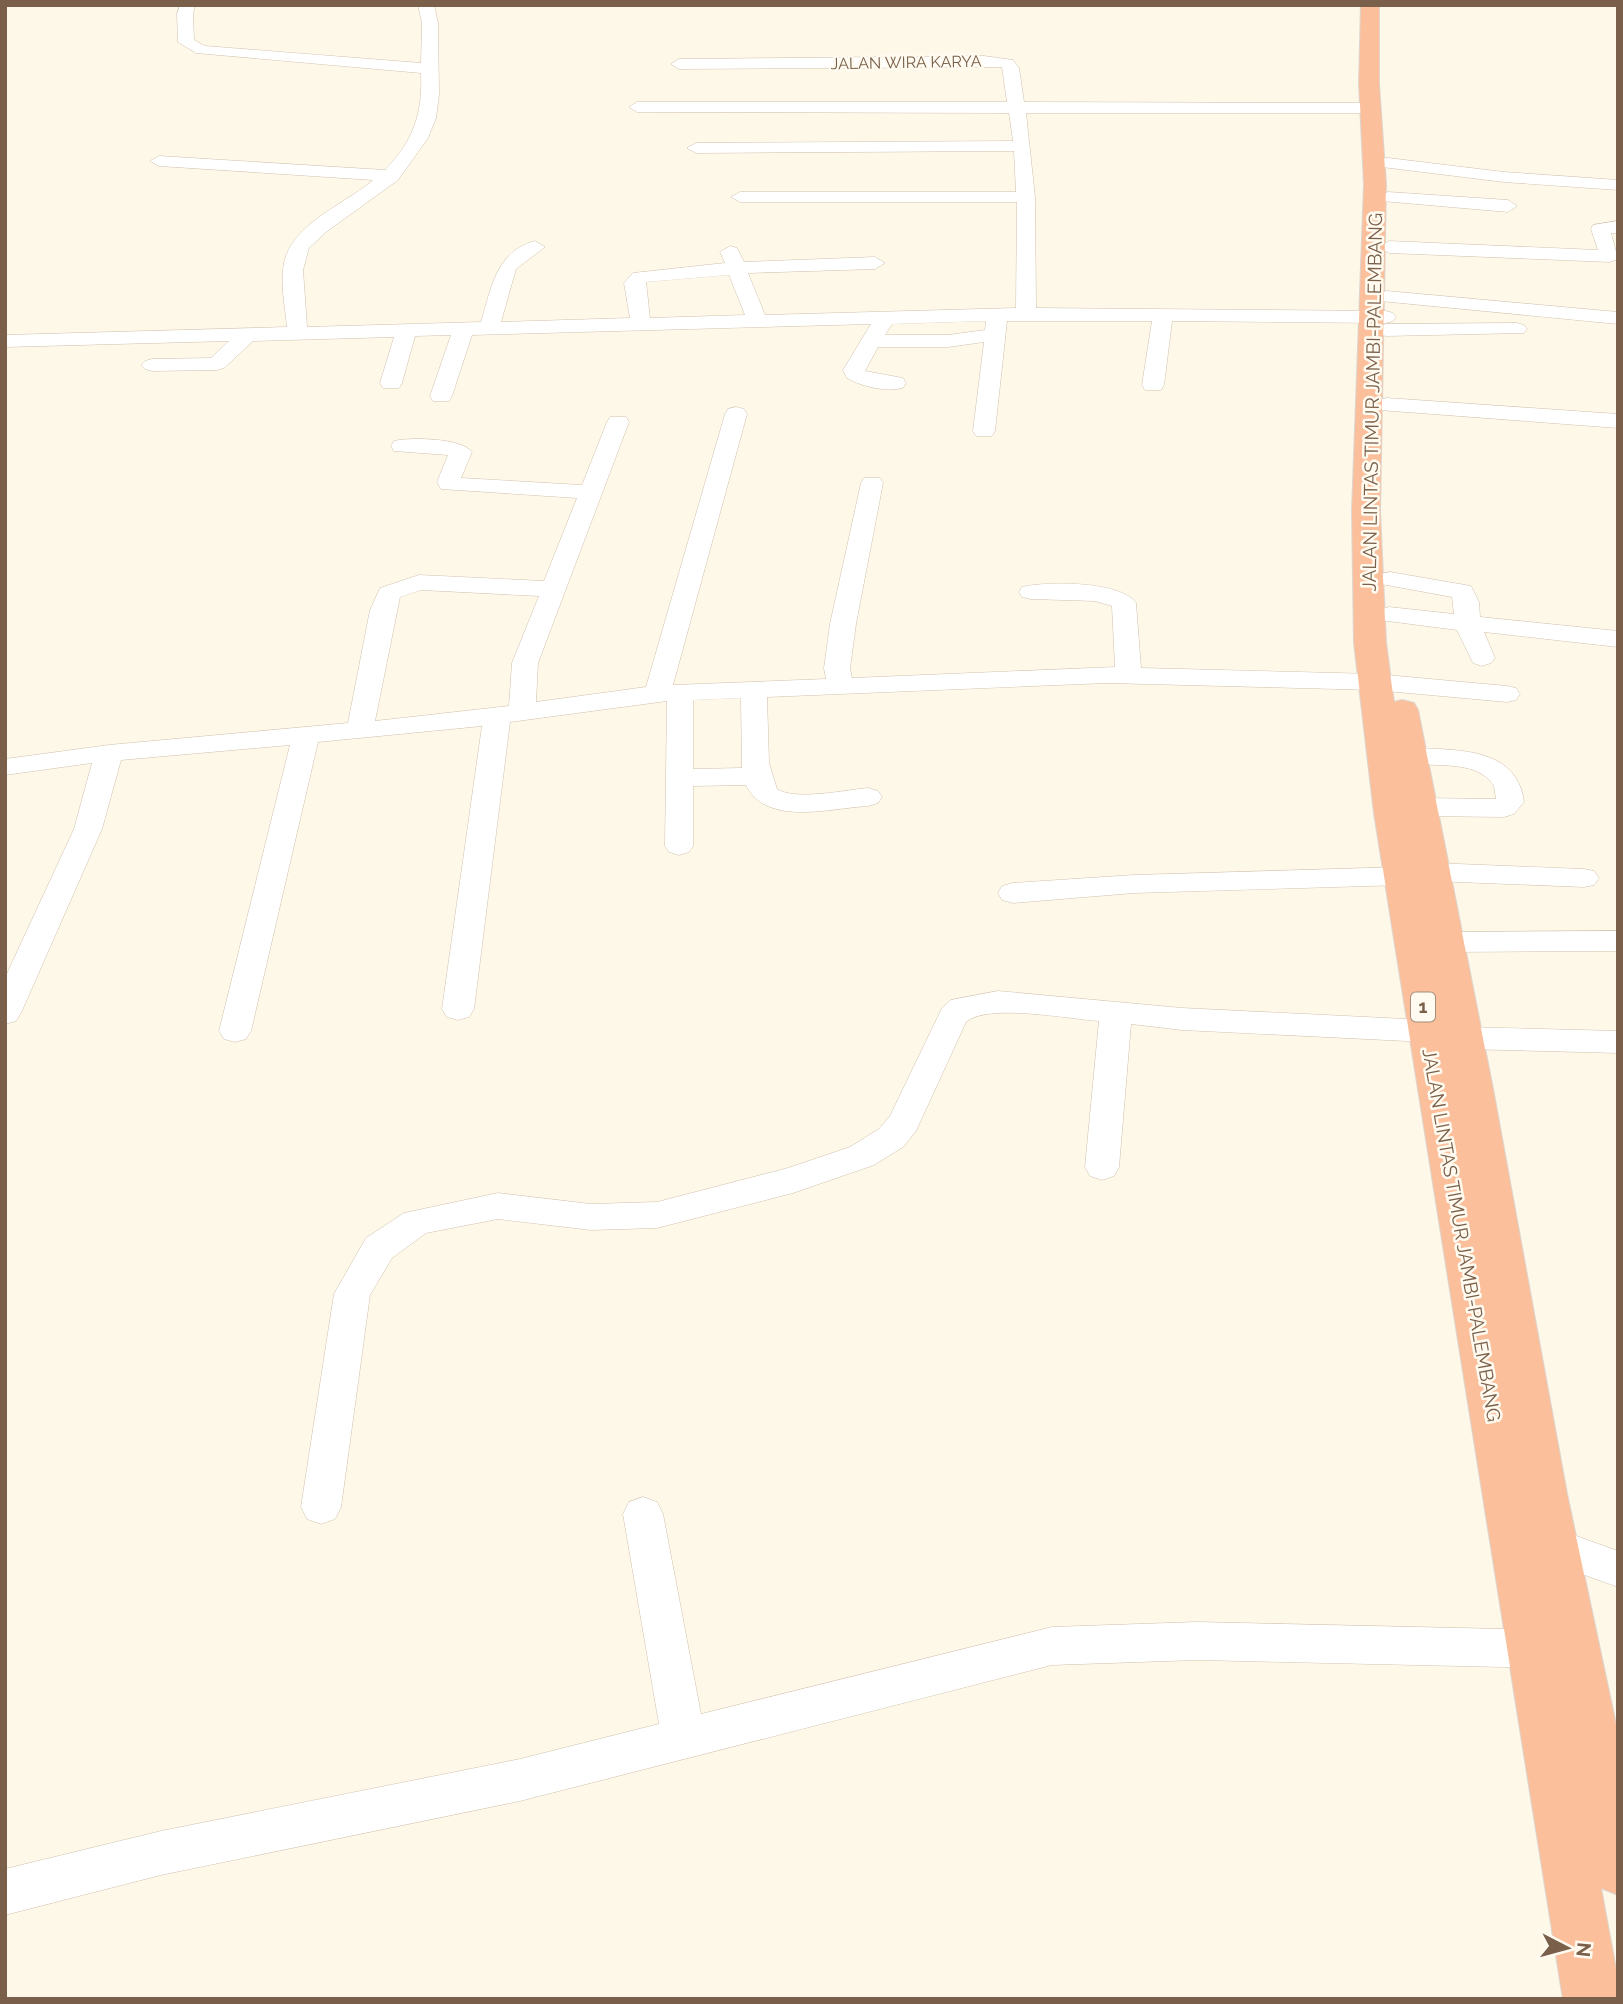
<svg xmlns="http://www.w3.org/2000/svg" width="1623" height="2004" font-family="Raleway,sans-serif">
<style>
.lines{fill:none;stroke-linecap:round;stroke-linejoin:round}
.minor-casing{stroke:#d1c0ad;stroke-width:1}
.highway-casing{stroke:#dcd6d0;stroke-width:2}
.minor{fill:#fff;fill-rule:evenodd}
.highway{fill:#fbbf9c;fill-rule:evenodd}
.labels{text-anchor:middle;stroke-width:5;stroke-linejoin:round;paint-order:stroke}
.far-street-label{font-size:16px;fill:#7a604a;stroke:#fffbf0}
.shield{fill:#fffbf0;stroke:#a28e7c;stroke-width:2}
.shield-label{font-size:18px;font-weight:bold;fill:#7a604a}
.street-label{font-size:19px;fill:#7a604a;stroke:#fffbf0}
</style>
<rect width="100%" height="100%" fill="#fef8e9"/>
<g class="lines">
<defs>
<g id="minor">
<path d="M180,5H195L193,14L194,40L205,46L421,63L422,23L418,5H434L438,23L439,95L436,118L428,138L398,180L326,232L309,248L303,270L307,327L481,322C491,289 496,251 535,241L545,247L516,269L501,322L630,318L624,283L633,273L725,263L720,252L730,246L737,248L744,262L875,257L885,263L875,269L748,273L765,315L1016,308L1017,202H740L731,197L740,192H1016L1014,151L696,153L687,148L696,143L1013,141L1009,113L637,112L629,107L637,102H1007L1002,67L679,69L671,64L679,59L984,56L1013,60L1019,68L1024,102L1371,103L1379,108L1371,113H1026L1035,197L1036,308L1386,311L1393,313L1396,317L1393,321L1386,323L1172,321L1164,385L1161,390H1145L1142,385L1152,321H1007L995,431L992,436H976L973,431L984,342L948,347H878L865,371L903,378L906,383L903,388C886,392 862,387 847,378L843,370L871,324L472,335L452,396L449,401H433L430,396L451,335L415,336L402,383L399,388H383L380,383L394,337L253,341L224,368L217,370L152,371L145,369L141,365L145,361L152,359L211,358L229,341L5,347V335L287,327C285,306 280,284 284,263C292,223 346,204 373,180L159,166L150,161L159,156L385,170C413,142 423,113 421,73L196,53L178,42L177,14ZM729,275L745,315L650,318L646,282ZM986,321L985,330L948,335H885L892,324Z"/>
<path d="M1388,158L1504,172L1618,180V190L1504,182L1382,167L1379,163L1382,159Z"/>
<path d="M1388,192L1508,200L1517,206L1508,212L1382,201L1379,197Z"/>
<path d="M1618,221V233H1611L1618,259L1610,262L1389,253L1379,247L1389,241L1598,250L1591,229L1593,225Z"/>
<path d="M1387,291L1618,312V324L1380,301L1377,297L1380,293Z"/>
<path d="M1517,323L1524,325L1527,329L1524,333L1386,336L1379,334L1376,330L1379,326L1386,324Z"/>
<path d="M1387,398L1618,414V428L1379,410L1376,405L1379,400Z"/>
<path d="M736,407L744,409L747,414L673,685L826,679L824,668L830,624L861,483L864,478H880L883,483L856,624L850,668L852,678L1115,667L1112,606L1095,601L1031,599L1022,597L1019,592L1022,587C1047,581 1121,581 1136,603L1141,668L1375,674L1507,686L1516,688L1520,694L1516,700L1507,702L1375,690L1107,683L767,697L769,763L777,789C795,801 846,790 868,788L878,791L882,797L878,803L868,806C831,808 766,827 746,785L693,786V846L689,852L679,855L669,852L665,846L667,701L510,722L474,1009L469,1017L458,1020L447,1017L442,1009L482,726L318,742L251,1031L246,1039L235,1042L224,1039L219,1031L290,745L121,760L102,829L21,1013L16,1021L5,1024V978L74,829L92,763L5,775V759L109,745L348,723L370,610L380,588L419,575L544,581L577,498L441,489L437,482L448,455L394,451L391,446L394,441C410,437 462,438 472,452L461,478L582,485L607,422L610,417H626L629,422L538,663L536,702L646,687L725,414L728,409ZM421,590L539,596L512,663L509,706L375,721L400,597ZM741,698L742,768L693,769V700Z"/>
<path d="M1390,572L1471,586L1479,602L1480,617L1618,631V647L1484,632L1495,658L1491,663L1482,666L1473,663L1457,630L1380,620L1376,615L1380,610L1389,607L1454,614L1452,597L1381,584L1378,579L1381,574Z"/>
<path d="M1411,748C1455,750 1517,746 1524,802L1514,814L1504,817L1420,816L1410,813L1406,807L1410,801L1420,798L1496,799L1494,786C1476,757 1430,769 1401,762L1397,756L1401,750Z"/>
<path d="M1433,863L1584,869L1594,871L1599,878L1594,885L1584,887L1433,881L1423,879L1418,872L1423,865Z"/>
<path d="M1402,867L1412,869L1417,876L1412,883L1402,885L1134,893L1013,903L1002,900L998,893L1002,886L1013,883L1134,875Z"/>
<path d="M1618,931V951L1446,952L1435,949L1431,942L1435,935L1446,932Z"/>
<path d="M998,991L1182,1008L1427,1020L1438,1023L1443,1031L1438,1039L1427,1042L1182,1030L1131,1024L1119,1167L1114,1176L1102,1180L1090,1176L1085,1167L1099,1021C1070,1019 987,1003 966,1022L916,1131L903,1147L874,1165L793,1193L657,1228L591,1230L498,1219L426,1233L392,1258L370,1295L341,1507L335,1519L321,1524L307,1519L301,1507L334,1294L366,1238L404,1213L498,1193L591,1204L657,1202L788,1168L850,1147L879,1129L890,1116L942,1008L951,1000Z"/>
<path d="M1464,1027L1618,1031V1053L1464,1049L1453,1046L1448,1038L1453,1030Z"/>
<path d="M643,1497L657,1502L663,1514L701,1714L1052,1627L1197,1622L1549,1630L1564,1635L1570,1649L1564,1663L1549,1668L1197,1660L1052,1665L520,1801L161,1875L5,1915V1869L161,1831L520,1759L659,1724L623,1514L629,1502Z"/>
<path d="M1554,1528L1618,1551V1587L1540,1559L1534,1546L1540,1533Z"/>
</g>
<path id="highway" d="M1361,5H1379V84L1386,184L1380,511L1386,643L1394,702L1402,700L1414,703L1418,710L1493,1089L1567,1494L1618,1734V1895L1601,1888L1618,1980V1999H1563L1374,813L1354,643L1352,511L1364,184L1359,84Z"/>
</defs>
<use href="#minor" class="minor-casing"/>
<use href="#highway" class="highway-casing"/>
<use href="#minor" class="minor"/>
<use href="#highway" class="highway"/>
</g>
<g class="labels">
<g class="far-street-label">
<text transform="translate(906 62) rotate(-1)" y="6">JALAN WIRA KARYA</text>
</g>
<rect class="shield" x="1411" y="992.5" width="24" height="29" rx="5"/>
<g class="shield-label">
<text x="1423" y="1013">1</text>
</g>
<g class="street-label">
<text transform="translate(1372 402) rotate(-89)" y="7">JALAN LINTAS TIMUR JAMBI-PALEMBANG</text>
<text transform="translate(1462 1235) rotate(80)" y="7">JALAN LINTAS TIMUR JAMBI-PALEMBANG</text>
</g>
</g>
<rect width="1623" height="2004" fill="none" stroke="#7a604a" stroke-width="14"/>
<g transform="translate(1567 1948) rotate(96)" stroke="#fffbf0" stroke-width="5" paint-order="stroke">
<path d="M0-5L12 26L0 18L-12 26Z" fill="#7a604a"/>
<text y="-10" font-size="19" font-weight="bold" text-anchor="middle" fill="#7a604a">N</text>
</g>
</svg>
